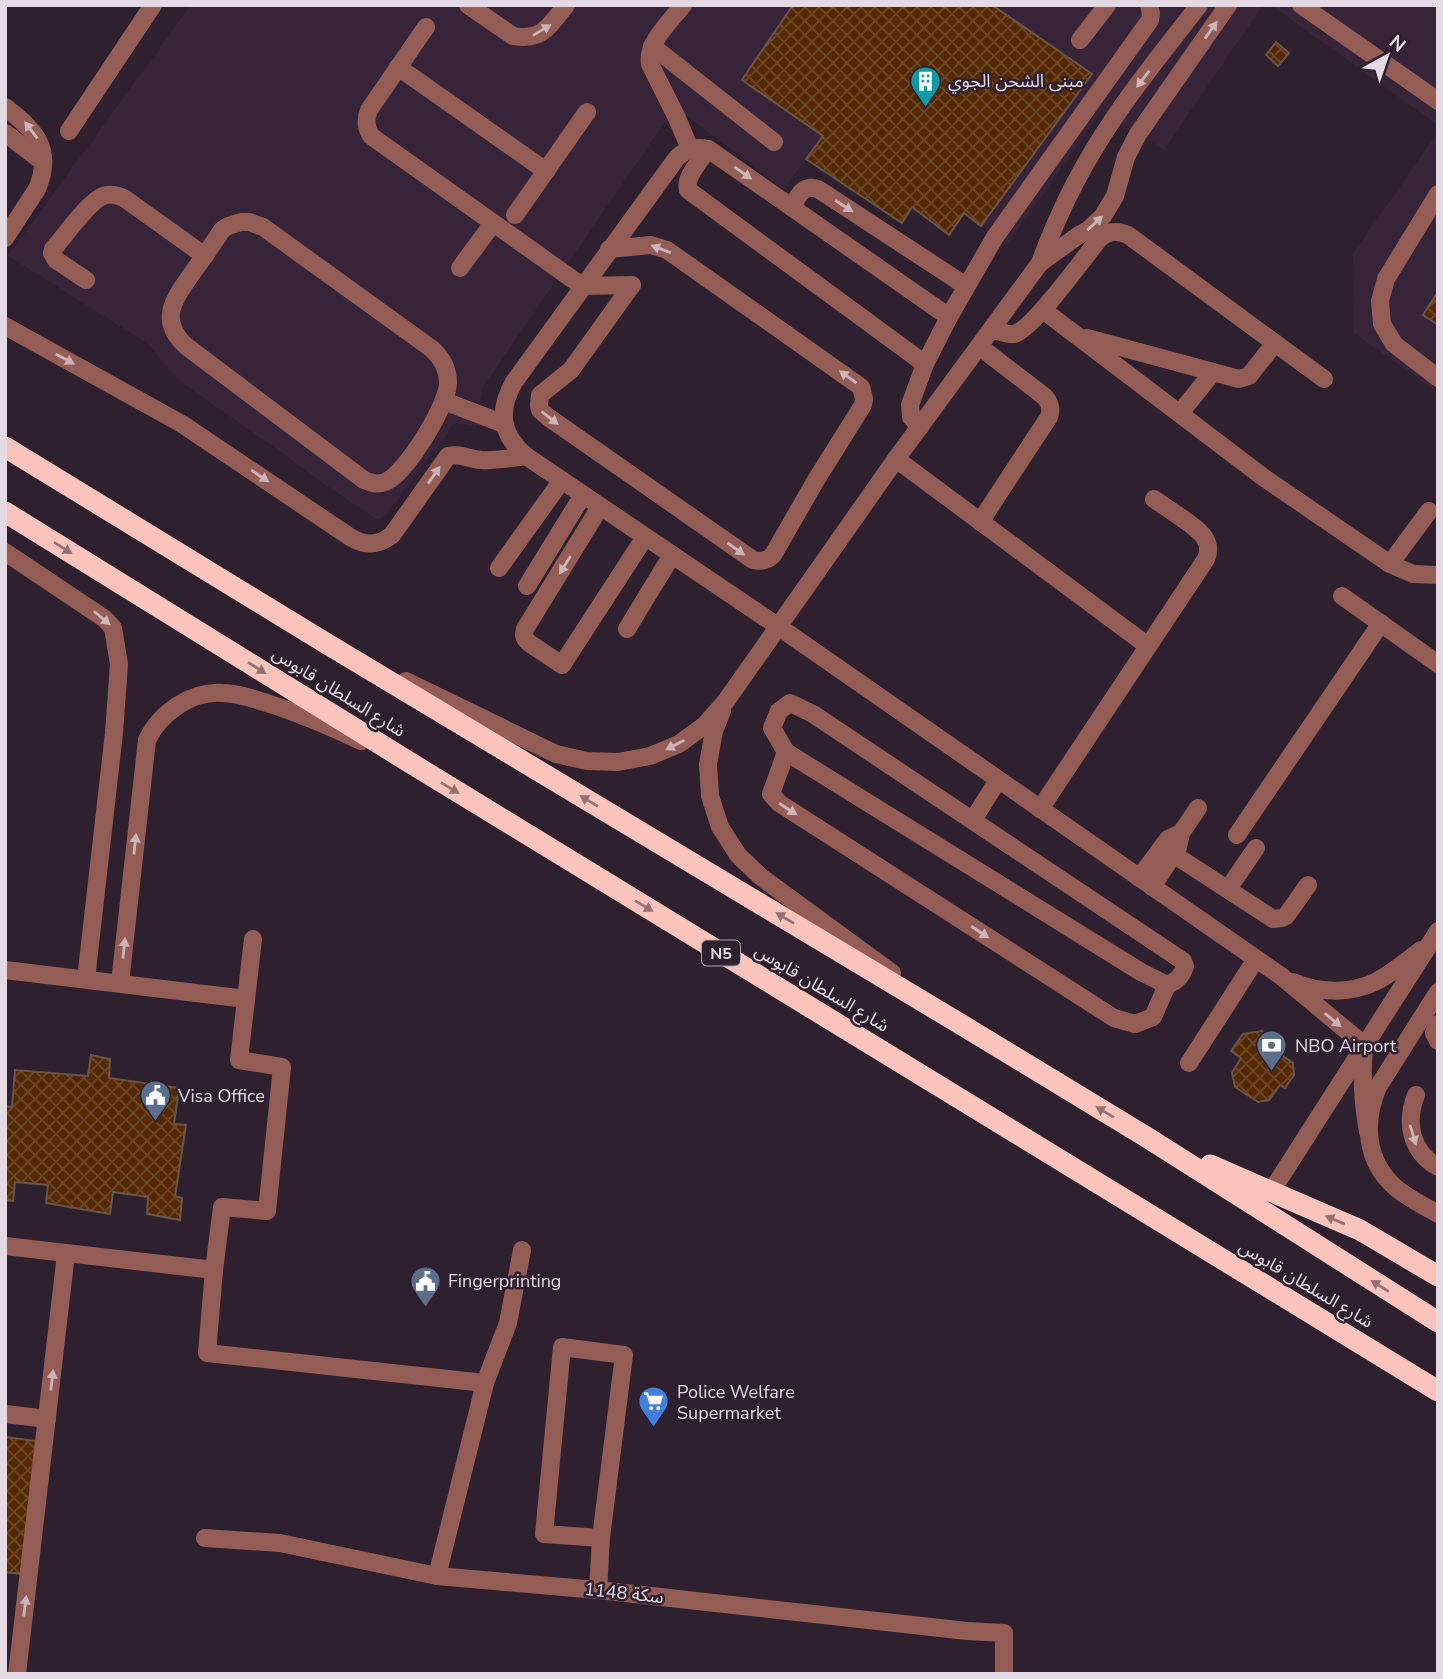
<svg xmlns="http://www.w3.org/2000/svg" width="1443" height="1679" font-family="'Nunito Sans','Noto Sans Arabic',sans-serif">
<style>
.built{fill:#372438}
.building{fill:url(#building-cross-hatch);stroke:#695548;stroke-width:2}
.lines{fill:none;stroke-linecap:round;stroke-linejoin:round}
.minor{stroke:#935d56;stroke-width:18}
.highway{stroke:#fac3bb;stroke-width:21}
.oneway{fill:#ccb4b9}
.oneway2{fill:#947274}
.labels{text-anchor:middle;stroke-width:5;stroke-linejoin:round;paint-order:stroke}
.shield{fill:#2e202e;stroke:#ada2ad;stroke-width:2}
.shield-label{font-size:16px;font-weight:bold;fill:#e4dae4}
.poi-label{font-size:18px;fill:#e4dae4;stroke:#2e202e;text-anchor:start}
.street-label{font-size:18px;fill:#e4dae4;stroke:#2e202e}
</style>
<defs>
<pattern id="building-cross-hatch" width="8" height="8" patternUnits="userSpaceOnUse" patternTransform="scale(1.75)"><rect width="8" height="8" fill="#552902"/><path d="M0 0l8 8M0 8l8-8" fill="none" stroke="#6d4727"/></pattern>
</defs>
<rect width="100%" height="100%" fill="#2e202e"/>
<g class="built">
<path d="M191,5H1263L1164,150L1102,111L1006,246L964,213L949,235L912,207L902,223L806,159L784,189L687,116L665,122L483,387L480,403L489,410L485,416L477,426L455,423L385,516L379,519L373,517L317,479L284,454L185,385L164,364L150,345L8,256Z"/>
<path d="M1271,5H1438V125L1393,93Z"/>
<path d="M1438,132V393L1354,333L1353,254Z"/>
</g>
<g class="building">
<path d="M793,5H992L1092,74L981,226L964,213L949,235L912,207L902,223L806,159L823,136L742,80Z"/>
<path d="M1276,42L1289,53L1278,66L1266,55Z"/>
<path d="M1438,292V325L1423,315Z"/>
<path d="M1262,1031L1283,1047L1279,1053L1293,1063L1294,1075L1285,1088L1280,1085L1269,1100L1258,1102L1235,1087L1232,1073L1241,1058L1231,1051L1243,1034Z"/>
<path d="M91,1055L110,1059L109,1078L179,1088L174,1124L186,1125L175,1196L182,1198L180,1220L147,1214L148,1197L113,1192L110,1214L46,1203L48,1185L15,1182L13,1201L5,1200V1106L12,1107L15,1070L88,1076Z"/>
<path d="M5,1437L36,1441L21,1574L5,1572Z"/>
</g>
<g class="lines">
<g class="minor">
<path d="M468,5L513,36C542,41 550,26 566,5"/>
<path d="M683,5C671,21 646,43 650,64L677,118L690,149"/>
<path d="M1301,5L1438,101"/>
<path d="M426,27L369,110C365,120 366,127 371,136L582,286L632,285"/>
<path d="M1080,40L1107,5"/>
<path d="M652,46L774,142"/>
<path d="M398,67L546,171"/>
<path d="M5,107C35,130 54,149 37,189L5,238"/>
<path d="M69,131L153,5"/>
<path d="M5,133L43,162"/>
<path d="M708,149C701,160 684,177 688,190L925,364"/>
<path d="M1438,194L1386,279L1380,301L1382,324L1394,344L1438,378"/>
<path d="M792,207C798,196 803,184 818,189L966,286"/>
<path d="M515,215L587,112"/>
<path d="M241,222H249L263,227L432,349C442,358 448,369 448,383C448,405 405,475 385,482C377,485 371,483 364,480L186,346C157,319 175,298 193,272C203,258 213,244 222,230L228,226Z"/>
<path d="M609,249L651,245L667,250L861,387L864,399L863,405L816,480L773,555C767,561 761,562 753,560L548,417L540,410L539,405L540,395L571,370L632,285"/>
<path d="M1040,263L1079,235L1088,230L1103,216L1115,196L1126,157L1138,134L1228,5"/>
<path d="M460,268L493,223"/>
<path d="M86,280L56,260L52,253L53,249C65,236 88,202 103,196C110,193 117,195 124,198L205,256"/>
<path d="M1043,310L1263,477L1390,564L1413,574L1438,575"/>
<path d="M949,317L708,149C695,146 685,149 676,159L514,382C498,410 500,434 526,456L779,627L1281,976L1364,1045C1362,1078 1362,1099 1368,1132"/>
<path d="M5,326L182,424L350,537C365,546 378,546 392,535L448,456C459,453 470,459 481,460C496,461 511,458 526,456"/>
<path d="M992,330C999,331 1007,335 1014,334C1032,330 1085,257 1099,239C1108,231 1117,230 1128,235L1324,379"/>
<path d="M1087,338L1239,379L1249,376L1275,343"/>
<path d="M980,347L1045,397C1050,403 1052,409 1049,417L980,522"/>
<path d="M444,401L504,424"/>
<path d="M1180,413L1213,372"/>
<path d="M920,427L911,417L910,405L925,364L949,317L995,237L1150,20L1151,14L1149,5"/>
<path d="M896,459L1148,646"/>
<path d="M600,507L525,629C523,636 524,638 529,643L562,665L645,537"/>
<path d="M5,552L105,619L113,628L119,664L114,733L86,979"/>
<path d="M1390,564L1429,511"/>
<path d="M499,568L562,480"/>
<path d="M527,586L583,495"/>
<path d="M1342,596L1438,664"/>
<path d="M627,629L672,555"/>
<path d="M406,681L556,754L587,761L618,762L650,756L679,744L705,725L726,701L896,459L1040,263C1058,213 1084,162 1114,118C1140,79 1170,43 1199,5"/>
<path d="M790,703L813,714L1183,961L1185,966C1182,976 1177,981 1167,985L1141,972L786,752L772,728L779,711Z"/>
<path d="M722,711L714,731L708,764L710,796L720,827L738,855L761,877L892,973"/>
<path d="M786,752L771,794L779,803L1114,1018L1135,1024L1153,1017L1167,985"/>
<path d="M1040,809L1206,559C1209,552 1209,544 1204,537C1198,527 1165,507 1154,499"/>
<path d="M973,820L998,780"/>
<path d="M1237,835L1381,623"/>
<path d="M1173,854L1273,919L1282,918L1286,916L1308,885"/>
<path d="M1139,878L1168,839L1181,833"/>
<path d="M1152,887L1178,847L1181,833L1198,808"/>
<path d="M1228,889L1256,848"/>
<path d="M253,939L239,1060L282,1067L267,1211L222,1207L214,1270L207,1353L485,1383"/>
<path d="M5,970L246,999"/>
<path d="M1293,982C1318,993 1350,994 1375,982C1391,974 1406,961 1421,950"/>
<path d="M120,983L147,740C160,713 191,691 222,693C238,693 254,699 270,704C301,714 331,727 361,741"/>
<path d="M1438,992L1378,1087C1363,1122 1365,1161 1396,1188C1408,1198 1424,1206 1438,1214"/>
<path d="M1438,1024L1434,1033L1438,1041"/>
<path d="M1189,1063L1256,959"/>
<path d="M1416,1095C1405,1123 1411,1152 1438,1167"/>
<path d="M1271,1192L1438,931"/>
<path d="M5,1246L214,1270"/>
<path d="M5,1414L47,1419"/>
<path d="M205,1538L280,1543L437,1576L598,1590L967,1631L1004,1633V1674"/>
<path d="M437,1576L485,1383L508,1323L522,1250"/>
<path d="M598,1590L601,1538L624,1355L562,1347L544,1534L601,1538"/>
<path d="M17,1674L66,1254"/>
</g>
<g class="highway">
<path d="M5,447L324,642L962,1025L1148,1138L1438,1322"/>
<path d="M5,512L409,762L1438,1391"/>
<path d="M1210,1165L1360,1230L1438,1276"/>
</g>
</g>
<defs><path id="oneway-solid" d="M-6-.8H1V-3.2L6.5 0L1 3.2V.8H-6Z" transform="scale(1.75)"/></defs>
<g class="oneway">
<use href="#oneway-solid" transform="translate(542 30) rotate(-31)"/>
<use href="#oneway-solid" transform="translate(1211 30) rotate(-55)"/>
<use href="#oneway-solid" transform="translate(1143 79) rotate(127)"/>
<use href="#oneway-solid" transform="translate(31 130) rotate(-127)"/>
<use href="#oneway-solid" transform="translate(743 173) rotate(35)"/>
<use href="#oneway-solid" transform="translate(844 206) rotate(33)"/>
<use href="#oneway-solid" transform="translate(1095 223) rotate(-43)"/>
<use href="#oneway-solid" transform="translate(661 249) rotate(-159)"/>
<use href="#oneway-solid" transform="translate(65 359) rotate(29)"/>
<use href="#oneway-solid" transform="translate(848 377) rotate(-144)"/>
<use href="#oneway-solid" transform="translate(550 418) rotate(38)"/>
<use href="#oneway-solid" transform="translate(434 475) rotate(-55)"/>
<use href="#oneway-solid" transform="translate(260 476) rotate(34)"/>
<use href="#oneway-solid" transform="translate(736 549) rotate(35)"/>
<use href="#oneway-solid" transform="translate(565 565) rotate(122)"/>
<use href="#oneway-solid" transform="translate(102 618) rotate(40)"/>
<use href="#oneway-solid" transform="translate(675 745) rotate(153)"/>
<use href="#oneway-solid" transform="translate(788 809) rotate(33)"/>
<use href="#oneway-solid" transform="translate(135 844) rotate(-84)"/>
<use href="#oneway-solid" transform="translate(980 932) rotate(33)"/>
<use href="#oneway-solid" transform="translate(124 948) rotate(-84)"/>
<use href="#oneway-solid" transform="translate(1333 1020) rotate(39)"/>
<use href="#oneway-solid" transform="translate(1413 1135) rotate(73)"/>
<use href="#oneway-solid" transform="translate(52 1380) rotate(-83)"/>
<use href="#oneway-solid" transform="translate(25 1606) rotate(-83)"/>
</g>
<g class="oneway2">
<use href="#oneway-solid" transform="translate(63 548) rotate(32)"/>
<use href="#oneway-solid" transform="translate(257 668) rotate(32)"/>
<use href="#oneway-solid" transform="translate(450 788) rotate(31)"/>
<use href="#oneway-solid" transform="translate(589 801) rotate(-149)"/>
<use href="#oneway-solid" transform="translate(644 906) rotate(31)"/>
<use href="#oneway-solid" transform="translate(785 918) rotate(-149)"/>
<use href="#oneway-solid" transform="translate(1105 1112) rotate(-149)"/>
<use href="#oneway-solid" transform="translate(1335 1220) rotate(-157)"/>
<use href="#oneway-solid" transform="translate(1380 1286) rotate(-148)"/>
</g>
<defs>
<symbol id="building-pin" viewBox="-11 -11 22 30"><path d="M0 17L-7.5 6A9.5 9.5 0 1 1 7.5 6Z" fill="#0f9aa8" stroke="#2e202e"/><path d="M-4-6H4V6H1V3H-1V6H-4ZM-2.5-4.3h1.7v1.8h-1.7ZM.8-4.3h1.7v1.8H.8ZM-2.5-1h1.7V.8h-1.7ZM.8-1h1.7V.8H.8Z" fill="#fff"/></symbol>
<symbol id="bank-pin" viewBox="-11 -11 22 30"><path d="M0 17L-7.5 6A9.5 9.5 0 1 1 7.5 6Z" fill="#5c6f8a" stroke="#2e202e"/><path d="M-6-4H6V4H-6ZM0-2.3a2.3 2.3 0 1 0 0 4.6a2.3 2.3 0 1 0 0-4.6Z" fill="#fff"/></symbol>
<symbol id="civic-pin" viewBox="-11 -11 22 30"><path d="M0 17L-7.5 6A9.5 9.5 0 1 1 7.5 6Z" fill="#5c6f8a" stroke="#2e202e"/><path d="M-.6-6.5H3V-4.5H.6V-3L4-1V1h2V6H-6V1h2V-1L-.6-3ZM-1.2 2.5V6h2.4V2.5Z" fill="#fff"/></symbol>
<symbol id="supermarket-pin" viewBox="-11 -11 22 30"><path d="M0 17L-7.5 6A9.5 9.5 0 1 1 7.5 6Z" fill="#3f7fe0" stroke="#2e202e"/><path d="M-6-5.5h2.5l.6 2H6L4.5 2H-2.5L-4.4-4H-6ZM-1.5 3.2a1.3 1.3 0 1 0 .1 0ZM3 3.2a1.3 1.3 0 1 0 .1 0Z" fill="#fff"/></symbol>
</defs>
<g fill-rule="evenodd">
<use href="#building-pin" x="908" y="64" width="35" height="47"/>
<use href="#bank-pin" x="1254" y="1028" width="35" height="47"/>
<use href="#civic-pin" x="138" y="1078" width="35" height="47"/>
<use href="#civic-pin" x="408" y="1264" width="35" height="47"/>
<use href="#supermarket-pin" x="636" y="1384" width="35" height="47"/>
</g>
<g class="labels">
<rect class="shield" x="702" y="940.5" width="38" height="25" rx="5"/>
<g class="shield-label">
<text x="721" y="959">N5</text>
</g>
<g class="poi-label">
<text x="948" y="87">مبنى الشحن الجوي</text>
<text x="1295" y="1052">NBO Airport</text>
<text x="178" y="1102">Visa Office</text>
<text x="448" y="1287">Fingerprinting</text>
<text x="677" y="1398">Police Welfare<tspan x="677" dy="21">Supermarket</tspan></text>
</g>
<g class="street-label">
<text transform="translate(339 692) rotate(32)" y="6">شارع السلطان قابوس</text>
<text transform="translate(822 988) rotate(31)" y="6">شارع السلطان قابوس</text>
<text transform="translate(1306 1284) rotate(31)" y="6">شارع السلطان قابوس</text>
<text transform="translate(624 1593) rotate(6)" y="6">سكة 1148</text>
</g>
</g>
<rect width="1443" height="1679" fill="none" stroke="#e4dae4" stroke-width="14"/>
<g transform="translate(1387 56) rotate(40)" stroke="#2e202e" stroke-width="5" paint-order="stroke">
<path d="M0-5L12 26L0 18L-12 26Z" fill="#e4dae4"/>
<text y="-10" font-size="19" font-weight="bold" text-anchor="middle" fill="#e4dae4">N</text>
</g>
</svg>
